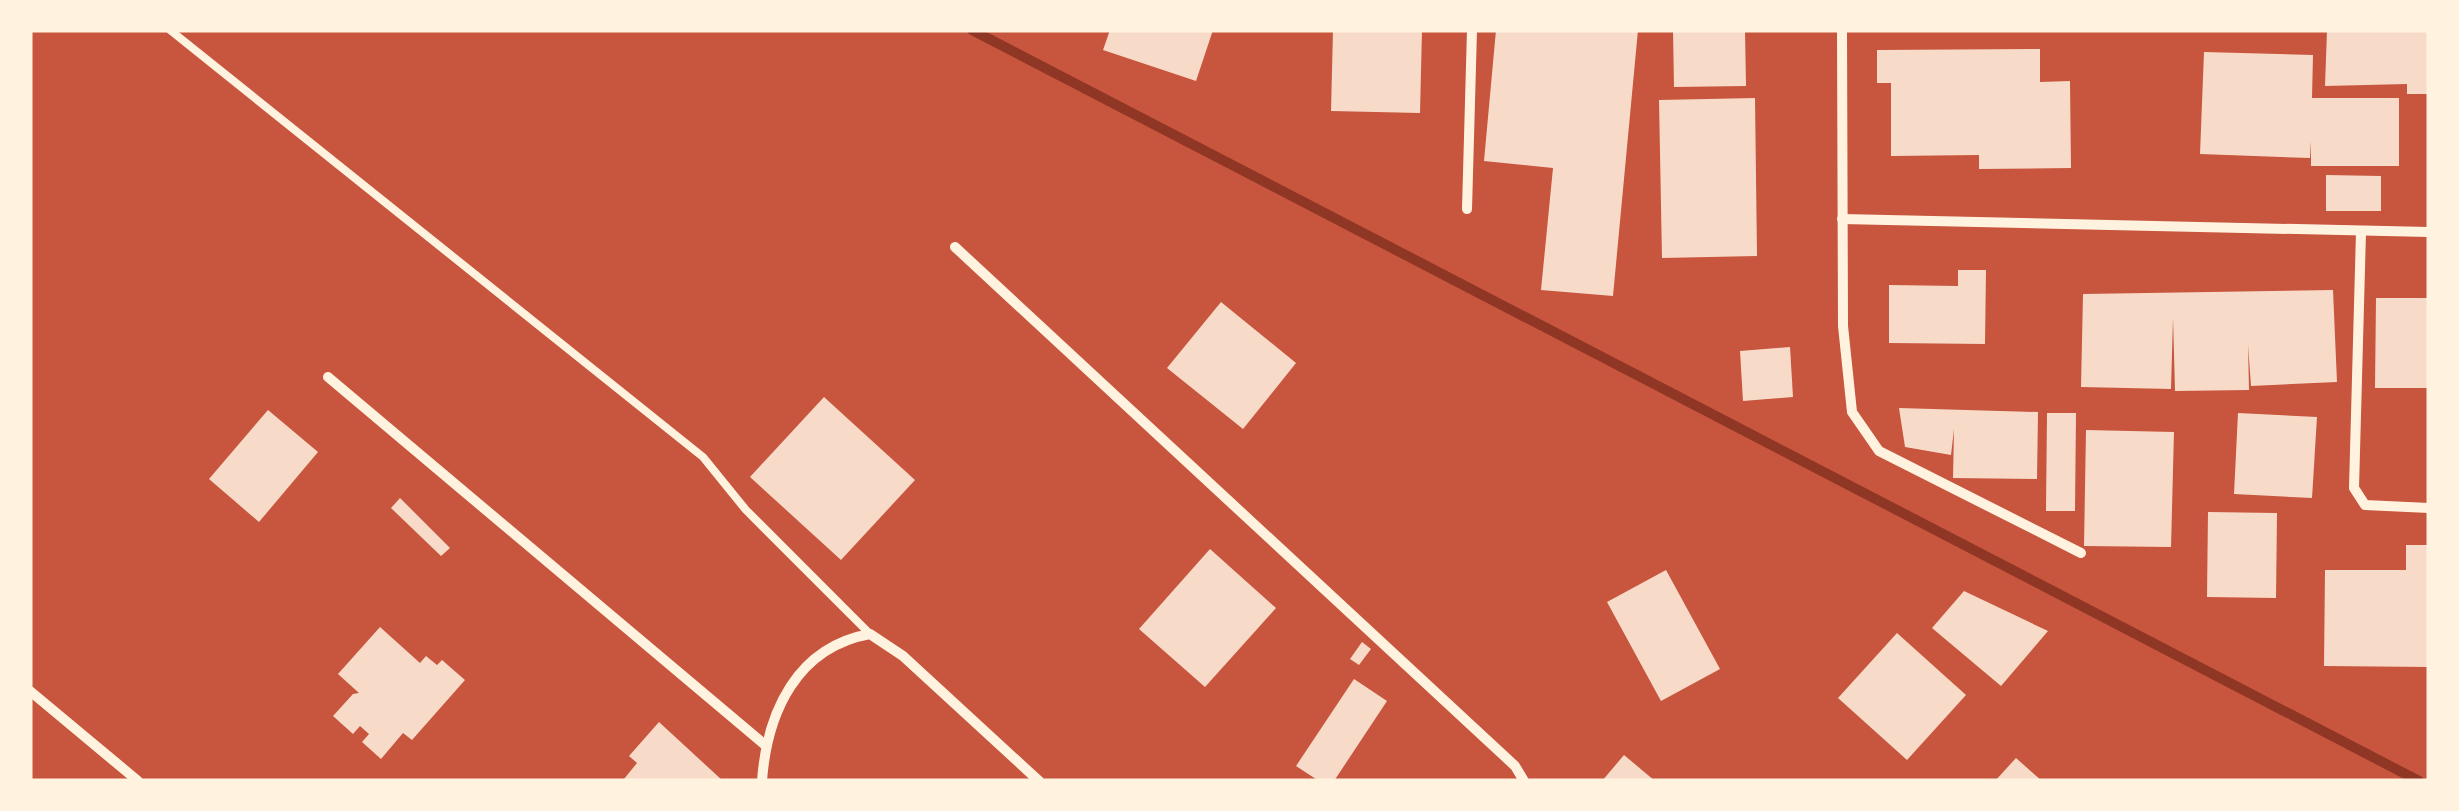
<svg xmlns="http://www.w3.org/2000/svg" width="2459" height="811" font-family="Raleway,sans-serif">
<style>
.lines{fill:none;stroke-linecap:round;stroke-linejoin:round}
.stream{stroke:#8f3625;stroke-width:10}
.building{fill:#f7dbc8}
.service{stroke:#fff3e0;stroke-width:8}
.minor{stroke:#fff3e0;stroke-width:10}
</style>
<rect width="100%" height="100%" fill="#c8553d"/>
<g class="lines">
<path class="stream" d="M972,30L2419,781"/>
</g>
<g class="building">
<path d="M1110,30H1213L1196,81L1103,50Z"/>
<path d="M1333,30H1422L1420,113L1331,111Z"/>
<path d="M1496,30H1638L1613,296L1541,290L1553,168L1484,161Z"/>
<path d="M1673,30H1745L1746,86L1674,87Z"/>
<path d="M2327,30H2429V94H2407V84L2325,86Z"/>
<path d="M2040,49V82L2070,81L2071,168L1979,169V155L1891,156V83H1877V50Z"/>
<path d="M2204,52L2313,55L2312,98H2399V166H2311V141L2310,158L2200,154Z"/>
<path d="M1755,98L1757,256L1662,258L1659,100Z"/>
<path d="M2326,175L2381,176V211H2326Z"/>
<path d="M1958,270H1986L1985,344L1889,343V285L1958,286Z"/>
<path d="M2333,290L2337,382L2251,386L2248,345L2249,390L2175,391L2173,318L2171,389L2081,387L2083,294Z"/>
<path d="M2376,298H2429V388H2375Z"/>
<path d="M1221,302L1296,363L1243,429L1167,368Z"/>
<path d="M1790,347L1793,397L1743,401L1740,351Z"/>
<path d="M824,397L915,480L841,560L750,477Z"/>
<path d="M1899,408L2038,412L2037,479L1953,478L1954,429L1951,455L1905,447Z"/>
<path d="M268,410L318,452L259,522L209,479Z"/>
<path d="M2047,413H2076L2075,511H2046Z"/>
<path d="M2238,413L2317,417L2312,498L2234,494Z"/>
<path d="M2086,430L2174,432L2171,547L2084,546Z"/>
<path d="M400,498L450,548L441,556L391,508Z"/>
<path d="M2208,512L2277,513L2276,598L2207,597Z"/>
<path d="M2406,545H2429V667L2324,666L2325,570H2406Z"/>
<path d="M1210,549L1276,608L1205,687L1139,629Z"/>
<path d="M1666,570L1720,669L1661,701L1607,602Z"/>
<path d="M1964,591L2048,631L2001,686L1932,628Z"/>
<path d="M380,627L420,663L426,656L437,665L442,660L465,680L412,740L403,733L381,759L362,742L369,734L360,726L353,734L333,716L353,694L359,693L338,674Z"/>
<path d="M1897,633L1966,695L1907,760L1838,698Z"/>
<path d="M1362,642L1371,649L1359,665L1350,659Z"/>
<path d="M1354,679L1387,701L1334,781H1319L1296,766Z"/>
<path d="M659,722L723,781L624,779L637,763L629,756Z"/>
<path d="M1624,755L1655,781H1602Z"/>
<path d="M2016,758L2042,781H1995Z"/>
</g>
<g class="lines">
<path class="service" d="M170,30L703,457L746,510L870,634"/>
<g class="minor">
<path d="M1842,30L1843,326L1852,412L1879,451L2081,553"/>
<path d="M1467,209L1472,30"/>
<path d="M1842,219L2429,232"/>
<path d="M2361,232L2354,488L2365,505L2429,508"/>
<path d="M955,247L1515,766L1524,781"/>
<path d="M328,377L765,745"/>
<path d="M30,691L138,781"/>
<path d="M762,781C767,712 797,647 870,634L903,656L1039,781"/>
</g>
</g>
<rect width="2459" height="811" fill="none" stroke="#fff3e0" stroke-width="65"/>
</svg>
